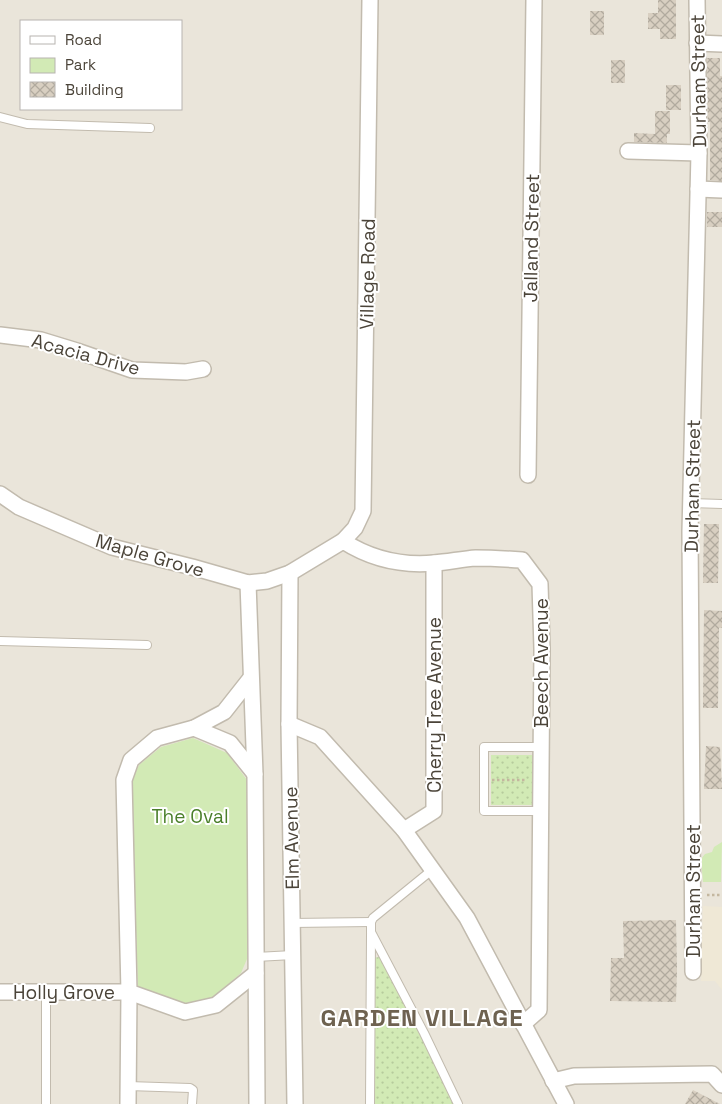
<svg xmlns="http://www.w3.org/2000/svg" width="722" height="1104" font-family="'Space Grotesk',sans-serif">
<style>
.residential{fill:#eae5da;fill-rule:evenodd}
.education{fill:#efe8d6}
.grass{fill:url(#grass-dots)}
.park{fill:#d2eab5}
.building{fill:url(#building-cross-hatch)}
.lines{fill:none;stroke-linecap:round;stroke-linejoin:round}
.service-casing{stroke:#c2bbae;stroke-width:10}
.minor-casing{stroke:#c2bbae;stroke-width:18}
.path{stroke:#c4b79f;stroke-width:2.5;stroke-dasharray:2.5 2.5;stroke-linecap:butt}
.service{stroke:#fff;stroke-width:8}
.minor{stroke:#fff;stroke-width:15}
.labels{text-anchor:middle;stroke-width:4;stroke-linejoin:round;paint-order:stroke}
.street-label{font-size:19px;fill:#4b4439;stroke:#fff}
.park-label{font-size:19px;fill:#4a7f2a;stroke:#fff}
.district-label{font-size:24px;font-weight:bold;letter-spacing:1px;fill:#6e6250;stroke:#fff}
</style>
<defs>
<pattern id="grass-dots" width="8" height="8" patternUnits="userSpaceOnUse" patternTransform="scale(1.25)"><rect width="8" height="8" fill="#d2eab5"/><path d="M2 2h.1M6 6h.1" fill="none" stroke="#b6ca9c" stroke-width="1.8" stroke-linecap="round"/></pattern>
<pattern id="building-cross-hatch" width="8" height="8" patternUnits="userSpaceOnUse" patternTransform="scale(1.25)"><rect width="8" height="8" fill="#d8cfc1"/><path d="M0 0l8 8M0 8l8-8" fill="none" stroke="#b1aa9e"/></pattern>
</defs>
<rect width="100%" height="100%" fill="#f6f3ec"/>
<path class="residential" d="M0,0H722V1104H0ZM21,21H181V109H21Z"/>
<path class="education" d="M703,906L722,907V990L715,981H701Z"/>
<g class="grass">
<rect x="491" y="755" width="43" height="50"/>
<path d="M379,957L384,961L456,1104H374L373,966L374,958Z"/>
</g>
<g class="park">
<path d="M193,738L227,753L247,780V959L241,973L214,997L186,1004L138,987L131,783L139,765L161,747Z"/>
<path d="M722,842L721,882H703L701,859L705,854L712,852L714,847Z"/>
</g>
<g class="building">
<path d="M658,0H676V39H660V29H648V13H658Z"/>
<rect x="590" y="11" width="14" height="24"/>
<path d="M707,58H720V76H722V181L710,180V122H708Z"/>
<rect x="611" y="60" width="14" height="23"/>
<rect x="666" y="85" width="15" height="25"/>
<path d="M655,111H670V134H667V143L634,142V133L655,134Z"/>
<rect x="707" y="212" width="15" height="15"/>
<path d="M704,524H719L718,583H703Z"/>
<path d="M704,610L722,611V628H719L718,708H703Z"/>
<path d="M706,746L720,747L722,789H704Z"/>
<path d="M676,920L677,970L676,1002L610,1001L611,958H624L623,921Z"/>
<path d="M693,1090L720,1104H685Z"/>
</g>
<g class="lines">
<defs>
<g id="service">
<path d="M0,117L27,124L150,128"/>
<path d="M691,503L722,504"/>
<path d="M0,641L147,645"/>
<path d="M541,811H484V747H541"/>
<path d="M432,870L373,918L371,922V932L424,1033L458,1104"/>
<path d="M292,923L371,922"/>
<path d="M256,957L293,955"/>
<path d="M128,1086L190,1088L193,1090L192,1104"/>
<path d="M46,1104V992"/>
<path d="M370,1104L371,934"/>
</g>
<g id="minor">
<path d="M697,43L722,44"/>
<path d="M628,151L699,153"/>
<path d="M698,189L722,190"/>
<path d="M0,335L41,340L77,351L132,370L186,372L203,369"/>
<path d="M528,475L534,0"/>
<path d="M0,494L19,507L112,547L192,567L248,583L267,581L290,573L343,541C371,559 401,566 434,563C448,562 462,559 476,558C491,558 507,559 522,560L540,584L542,649L539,1010L523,1024"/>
<path d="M343,541L355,528L363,511L370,0"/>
<path d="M290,573L289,724L295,1104"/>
<path d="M248,583L255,774L257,1104"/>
<path d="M250,679L224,712L194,728L157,738L131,760L124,780L129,992L185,1012L216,1005L256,973"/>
<path d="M289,724L320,737L404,830L467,918L566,1104"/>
<path d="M194,728L230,743L255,774"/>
<path d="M404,830L434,811V563"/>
<path d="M693,972L690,532L699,153L697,0"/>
<path d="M0,992H129L128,1104"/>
<path d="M553,1081L574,1076L712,1074L722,1085"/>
</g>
</defs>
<use href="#service" class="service-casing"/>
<use href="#minor" class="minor-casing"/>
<g class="path">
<path d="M492,780H527"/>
<path d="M707,895H722"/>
</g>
<use href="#service" class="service"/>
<use href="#minor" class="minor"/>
</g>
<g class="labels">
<g class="street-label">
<text transform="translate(698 81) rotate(-91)" y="7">Durham Street</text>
<text transform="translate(531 238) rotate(-89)" y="7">Jalland Street</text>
<text transform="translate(367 274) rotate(-89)" y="7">Village Road</text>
<text transform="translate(86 354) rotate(15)" y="7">Acacia Drive</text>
<text transform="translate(692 486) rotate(-89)" y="7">Durham Street</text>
<text transform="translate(150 555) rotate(16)" y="7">Maple Grove</text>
<text transform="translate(541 663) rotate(-90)" y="7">Beech Avenue</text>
<text transform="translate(434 705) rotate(-90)" y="7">Cherry Tree Avenue</text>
<text transform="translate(291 838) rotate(-91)" y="7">Elm Avenue</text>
<text transform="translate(693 891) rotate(-90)" y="7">Durham Street</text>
<text x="64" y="999">Holly Grove</text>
</g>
<g class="park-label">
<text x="190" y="823">The Oval</text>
</g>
<g class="district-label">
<text x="422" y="1026">GARDEN VILLAGE</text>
</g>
</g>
<rect x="20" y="20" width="162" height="90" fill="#ffffff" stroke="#b7b4b0"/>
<rect x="30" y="36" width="25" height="8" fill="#ffffff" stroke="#b7b4b0"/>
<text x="65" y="45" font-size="15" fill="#4b4439">Road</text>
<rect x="30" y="58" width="25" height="15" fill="#d2eab5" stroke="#b7b4b0"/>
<text x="65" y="70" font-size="15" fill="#4b4439">Park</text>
<rect x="30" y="82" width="25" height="15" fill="url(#building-cross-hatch)" stroke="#b7b4b0"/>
<text x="65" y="95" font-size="15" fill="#4b4439">Building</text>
</svg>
